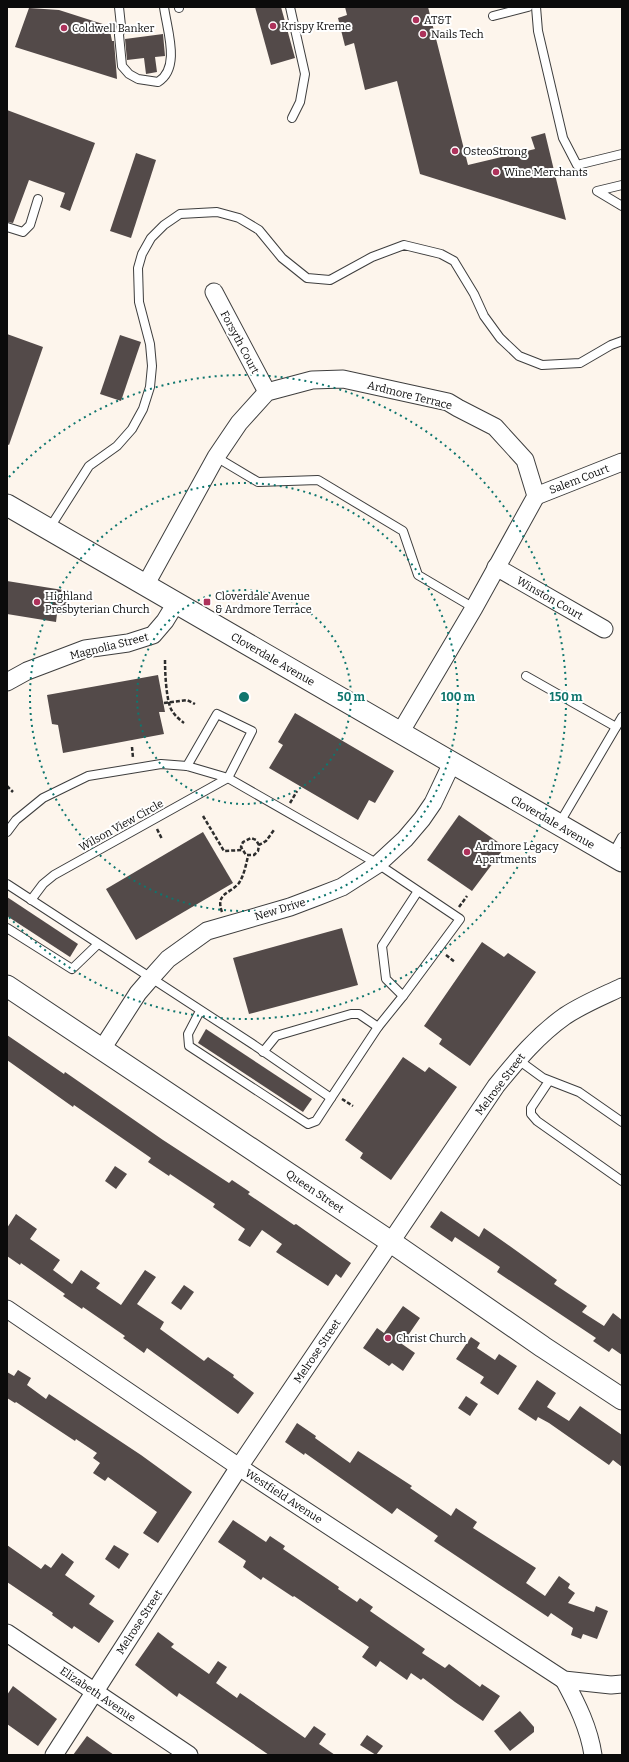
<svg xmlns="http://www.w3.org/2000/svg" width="629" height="1762" font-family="Bitter,serif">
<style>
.building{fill:#534a49}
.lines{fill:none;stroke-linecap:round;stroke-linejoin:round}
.service-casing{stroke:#3e3e3e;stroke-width:10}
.minor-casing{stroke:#3e3e3e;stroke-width:19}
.tertiary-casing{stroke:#3e3e3e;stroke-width:23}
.path{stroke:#2d2d2d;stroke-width:2.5;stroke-dasharray:4 2;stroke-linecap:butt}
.service{stroke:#fff;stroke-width:8}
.minor{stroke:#fff;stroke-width:17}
.tertiary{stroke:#fff;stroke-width:21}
.ring{fill:none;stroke:#0f766e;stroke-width:2;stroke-dasharray:2 4}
.poi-dot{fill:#ad325b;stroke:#fff;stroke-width:1.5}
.labels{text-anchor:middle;stroke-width:4;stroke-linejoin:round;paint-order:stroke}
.poi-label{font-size:11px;fill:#0b0b0b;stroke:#fff;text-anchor:start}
.street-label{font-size:11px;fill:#0b0b0b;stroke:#fff}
.centre{fill:#0f766e;stroke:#fff;stroke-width:2}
.ring-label{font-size:12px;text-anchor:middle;font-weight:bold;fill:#0f766e;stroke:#fff;stroke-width:4;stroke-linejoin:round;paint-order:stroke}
</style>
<rect width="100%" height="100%" fill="#fdf5ec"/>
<g class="building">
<path d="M255,7H281L295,58L271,65Z"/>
<path d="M345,7H428L468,165L535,149L531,137L545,133L566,220L420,174L397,81L365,90L354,43L345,46L338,18L347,15Z"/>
<path d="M29,8L59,10L109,26L112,41H114L117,79L15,47Z"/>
<path d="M163,34L165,56L155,57L157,72L146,74L144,58L127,60L125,39Z"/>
<path d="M7,110L95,143L70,211L60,207L65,193L29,180L13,223L7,222Z"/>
<path d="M136,153L156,160L131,238L110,231Z"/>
<path d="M7,334L43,347L9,445L7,444Z"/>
<path d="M120,335L141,342L121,401L100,394Z"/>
<path d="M7,581L69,591L66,615L57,614L56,622L7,614Z"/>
<path d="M158,675L165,712H159L164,734L63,753L58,725L52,724L47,695Z"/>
<path d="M295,713L394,771L375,803L369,800L358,820L269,768L283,745L278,742Z"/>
<path d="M459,815L505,847L472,891L427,860Z"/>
<path d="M203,832L233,883L136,940L106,889Z"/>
<path d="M7,897L78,944L70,957L7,916Z"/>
<path d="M342,928L358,985L249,1014L233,958Z"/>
<path d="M482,942L504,957L508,953L536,972L470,1066L439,1044L442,1039L424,1026Z"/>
<path d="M206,1029L312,1099L303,1112L198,1043Z"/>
<path d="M7,1035L64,1074L65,1072L163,1140L229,1183L232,1180L250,1192L248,1194L294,1225L296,1224L351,1263L341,1278L336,1274L328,1286L276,1252L282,1244L262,1230L250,1247L238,1240L245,1229L213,1207L215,1204L170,1174L169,1176L148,1162L151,1158L74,1105L73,1107L7,1060Z"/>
<path d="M403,1057L425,1072L429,1067L457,1087L391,1180L360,1158L363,1153L345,1140Z"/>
<path d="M115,1166L127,1174L116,1189L105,1181Z"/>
<path d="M441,1211L479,1237L484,1228L504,1242L557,1280L554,1284L587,1306L582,1312L604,1326L613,1313L622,1320V1355L612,1348L609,1352L593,1341L596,1338L497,1272L500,1267L455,1237L452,1242L430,1227Z"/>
<path d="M16,1214L37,1229L30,1239L60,1260L53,1270L72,1284L81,1270L100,1283L96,1288L121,1305L145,1270L156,1277L137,1304L164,1322L160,1329L204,1361L208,1357L234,1375L233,1377L254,1393L238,1414L147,1348L144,1353L123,1338L125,1336L83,1307L82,1309L63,1296L65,1294L21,1263L20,1265L7,1256V1228Z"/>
<path d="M184,1285L194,1292L181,1310L171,1303Z"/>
<path d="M403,1306L420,1318L402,1344L415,1353L403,1371L392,1363L389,1366L363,1348L377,1328L384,1333Z"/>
<path d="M471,1337L480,1343L477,1348L495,1360L499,1354L517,1366L498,1395L480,1383L484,1377L456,1359Z"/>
<path d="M18,1370L31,1378L27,1385L46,1399L49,1394L141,1455L192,1492L158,1543L143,1533L157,1512L108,1477L105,1481L93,1473L100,1463L93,1458L97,1453L76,1439L75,1441L16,1402L15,1403L7,1398V1372L14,1376Z"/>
<path d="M537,1380L556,1393L547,1407L569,1421L580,1406L622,1435V1467L613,1460L609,1465L549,1423L538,1417L536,1421L518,1409Z"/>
<path d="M466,1396L478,1404L470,1416L458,1408Z"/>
<path d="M297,1423L316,1436L315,1438L350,1463L358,1451L412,1486L410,1488L451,1516L456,1508L477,1522L473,1528L536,1568L526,1583L545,1596L559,1576L570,1584L568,1588L575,1593L568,1603L594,1612L596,1606L608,1611L597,1639L583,1634L581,1639L571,1635L573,1628L551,1613L548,1617L434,1541L438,1536L397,1508L392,1514L305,1453L304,1455L285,1442Z"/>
<path d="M233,1520L266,1542L270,1536L285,1546L283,1549L339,1587L338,1589L357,1602L360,1598L373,1607L370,1611L425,1649L422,1653L445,1668L449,1664L480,1687L482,1684L500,1696L483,1721L455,1702L423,1678L421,1680L411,1673L407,1680L380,1661L376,1667L362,1657L369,1647L294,1596L293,1597L263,1577L261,1580L243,1567L246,1561L218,1542Z"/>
<path d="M7,1545L41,1569L45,1564L51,1568L62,1553L74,1562L65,1575L95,1596L89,1604L114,1621L99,1643L74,1626L72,1629L52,1615L53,1613L7,1582Z"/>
<path d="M114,1545L129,1554L119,1569L105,1559Z"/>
<path d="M158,1632L174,1644L171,1647L209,1674L218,1661L227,1667L216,1683L237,1698L240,1693L305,1738L314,1726L326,1734L319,1744L335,1755H269L179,1693L177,1697L135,1665Z"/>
<path d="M13,1686L57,1719L38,1746L7,1724V1695Z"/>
<path d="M520,1711L534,1727V1732L510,1751L494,1731Z"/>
<path d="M367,1735L383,1746L376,1755L360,1745Z"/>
<path d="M87,1736L114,1755H73Z"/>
</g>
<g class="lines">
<defs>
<g id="service">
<path d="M119,7L121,26L119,35L122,66L129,74L138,79L158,82C181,68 167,30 164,7"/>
<path d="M179,7V8"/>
<path d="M290,7L305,74L300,102L292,118"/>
<path d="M536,7L538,31L563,138L577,165L622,154"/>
<path d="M493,16L528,7"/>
<path d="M622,185L597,191L622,206"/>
<path d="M7,227L23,232L30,225L38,199"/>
<path d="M216,457L258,482L318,480L403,531L418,575L474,608"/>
<path d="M49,529L89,466L117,446L132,429L143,409L150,387L152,366L150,344L139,302L138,268L142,254L151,238L164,225L180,214L217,212L239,218L259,230L282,258L307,278L330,280L372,257L404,245L441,254L454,261L474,294L484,316L500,338L519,356L542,365L580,363L611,345L622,341"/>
<path d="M526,676L616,727"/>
<path d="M559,824L622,717"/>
<path d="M7,832L16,820L43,798L88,776L161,764L187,766L228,778L378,864L460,919L403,996L386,979L382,946L418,891"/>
<path d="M612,855L622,837"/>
<path d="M7,884L254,1045L331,1098L378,1027L403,996"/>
<path d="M31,900L43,884L54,875L228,778L252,731L217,714L187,766"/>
<path d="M7,928L72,969L98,944"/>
<path d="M200,1011L188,1034L189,1046L308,1124L316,1121L331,1098"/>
<path d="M263,1052L276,1036L351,1014H359L378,1027"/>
<path d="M517,1059L543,1078L579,1092L622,1122"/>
<path d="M549,1081L531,1108V1114L537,1121L622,1181"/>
</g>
<g id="minor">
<path d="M214,292L267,392"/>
<path d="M536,496L622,462"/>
<path d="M496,567L604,629"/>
<path d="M146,584L216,457L239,423L267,392L312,380L343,379L448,402L458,408L495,427L525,460L536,496L474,608L400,733"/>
<path d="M7,682L27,671L85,649L128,643L153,635L165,621L176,603"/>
<path d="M102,1049L138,993L151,978L168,959L207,931L290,907L319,896L342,887L378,864L405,839L422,819L433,803L452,763"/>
<path d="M7,1309L239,1467L564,1680L611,1685L622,1684"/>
<path d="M7,1633L189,1755"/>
<path d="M564,1680C577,1704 589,1728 593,1755"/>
<path d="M54,1755L239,1467L496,1086C517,1060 538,1035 565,1016C583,1004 603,996 622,987"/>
</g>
<g id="tertiary">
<path d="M7,505L622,861"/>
<path d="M7,986L391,1242L543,1347L622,1399"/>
</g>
</defs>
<use href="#service" class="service-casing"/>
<use href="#minor" class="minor-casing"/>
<use href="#tertiary" class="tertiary-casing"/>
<g class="path">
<path d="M165,660C165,672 166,698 171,709C174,715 179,719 184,723"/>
<path d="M164,703L187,700L195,704"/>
<path d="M132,747L133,758"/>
<path d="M7,786L13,792"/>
<path d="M290,803L297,791"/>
<path d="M203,816L224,851L242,850"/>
<path d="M157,829L162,839"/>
<path d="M259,845L256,840L251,838L243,842L241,847L246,855H254L258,851L259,845L266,841L274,830"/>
<path d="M459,907L467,896"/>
<path d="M222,912C215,893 230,894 239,883C244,875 246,865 248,856"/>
<path d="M446,955L455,962"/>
<path d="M342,1099L353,1106"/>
</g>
<use href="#service" class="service"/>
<use href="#minor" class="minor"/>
<use href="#tertiary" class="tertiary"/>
</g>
<g class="ring">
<circle cx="244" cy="697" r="107"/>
<circle cx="244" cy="697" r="214"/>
<path d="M9 477A322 322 0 1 1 9 917"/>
</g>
<g class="poi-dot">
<circle cx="416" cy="20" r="4"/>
<circle cx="273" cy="26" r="4"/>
<circle cx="64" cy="28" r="4"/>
<circle cx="423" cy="34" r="4"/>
<circle cx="455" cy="151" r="4"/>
<circle cx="496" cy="172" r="4"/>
<circle cx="37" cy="602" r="4"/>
<rect x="203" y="598" width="8" height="8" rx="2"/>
<circle cx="467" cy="852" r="4"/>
<circle cx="388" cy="1338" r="4"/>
</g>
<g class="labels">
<g class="poi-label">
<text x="424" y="24">AT&amp;T</text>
<text x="281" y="30">Krispy Kreme</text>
<text x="72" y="32">Coldwell Banker</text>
<text x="431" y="38">Nails Tech</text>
<text x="463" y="155">OsteoStrong</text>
<text x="504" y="176">Wine Merchants</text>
<text x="45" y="600">Highland<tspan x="45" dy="13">Presbyterian Church</tspan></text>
<text x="215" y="600">Cloverdale Avenue<tspan x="215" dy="13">&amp; Ardmore Terrace</tspan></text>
<text x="475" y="850">Ardmore Legacy<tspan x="475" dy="13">Apartments</tspan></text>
<text x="396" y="1342">Christ Church</text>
</g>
<g class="street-label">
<text transform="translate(240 342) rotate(62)" y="4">Forsyth Court</text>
<text transform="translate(410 395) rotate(14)" y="4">Ardmore Terrace</text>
<text transform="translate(579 479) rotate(-21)" y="4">Salem Court</text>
<text transform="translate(550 598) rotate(30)" y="4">Winston Court</text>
<text transform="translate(109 646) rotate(-14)" y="4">Magnolia Street</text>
<text transform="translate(273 659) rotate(30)" y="4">Cloverdale Avenue</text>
<text transform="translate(553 822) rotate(30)" y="4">Cloverdale Avenue</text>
<text transform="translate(121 825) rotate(-29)" y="4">Wilson View Circle</text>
<text transform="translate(280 909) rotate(-17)" y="4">New Drive</text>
<text transform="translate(500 1084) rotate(-53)" y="4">Melrose Street</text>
<text transform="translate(315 1191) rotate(34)" y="4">Queen Street</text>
<text transform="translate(317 1351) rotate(-56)" y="4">Melrose Street</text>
<text transform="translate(284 1496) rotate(33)" y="4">Westfield Avenue</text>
<text transform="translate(139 1622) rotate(-57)" y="4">Melrose Street</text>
<text transform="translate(98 1694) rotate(34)" y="4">Elizabeth Avenue</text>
</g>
</g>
<circle cx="244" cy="697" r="6" class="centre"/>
<g class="ring-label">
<text x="351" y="701">50 m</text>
<text x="458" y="701">100 m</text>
<text x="566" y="701">150 m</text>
</g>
<rect width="629" height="1762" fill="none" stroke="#0b0b0b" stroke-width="16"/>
</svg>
